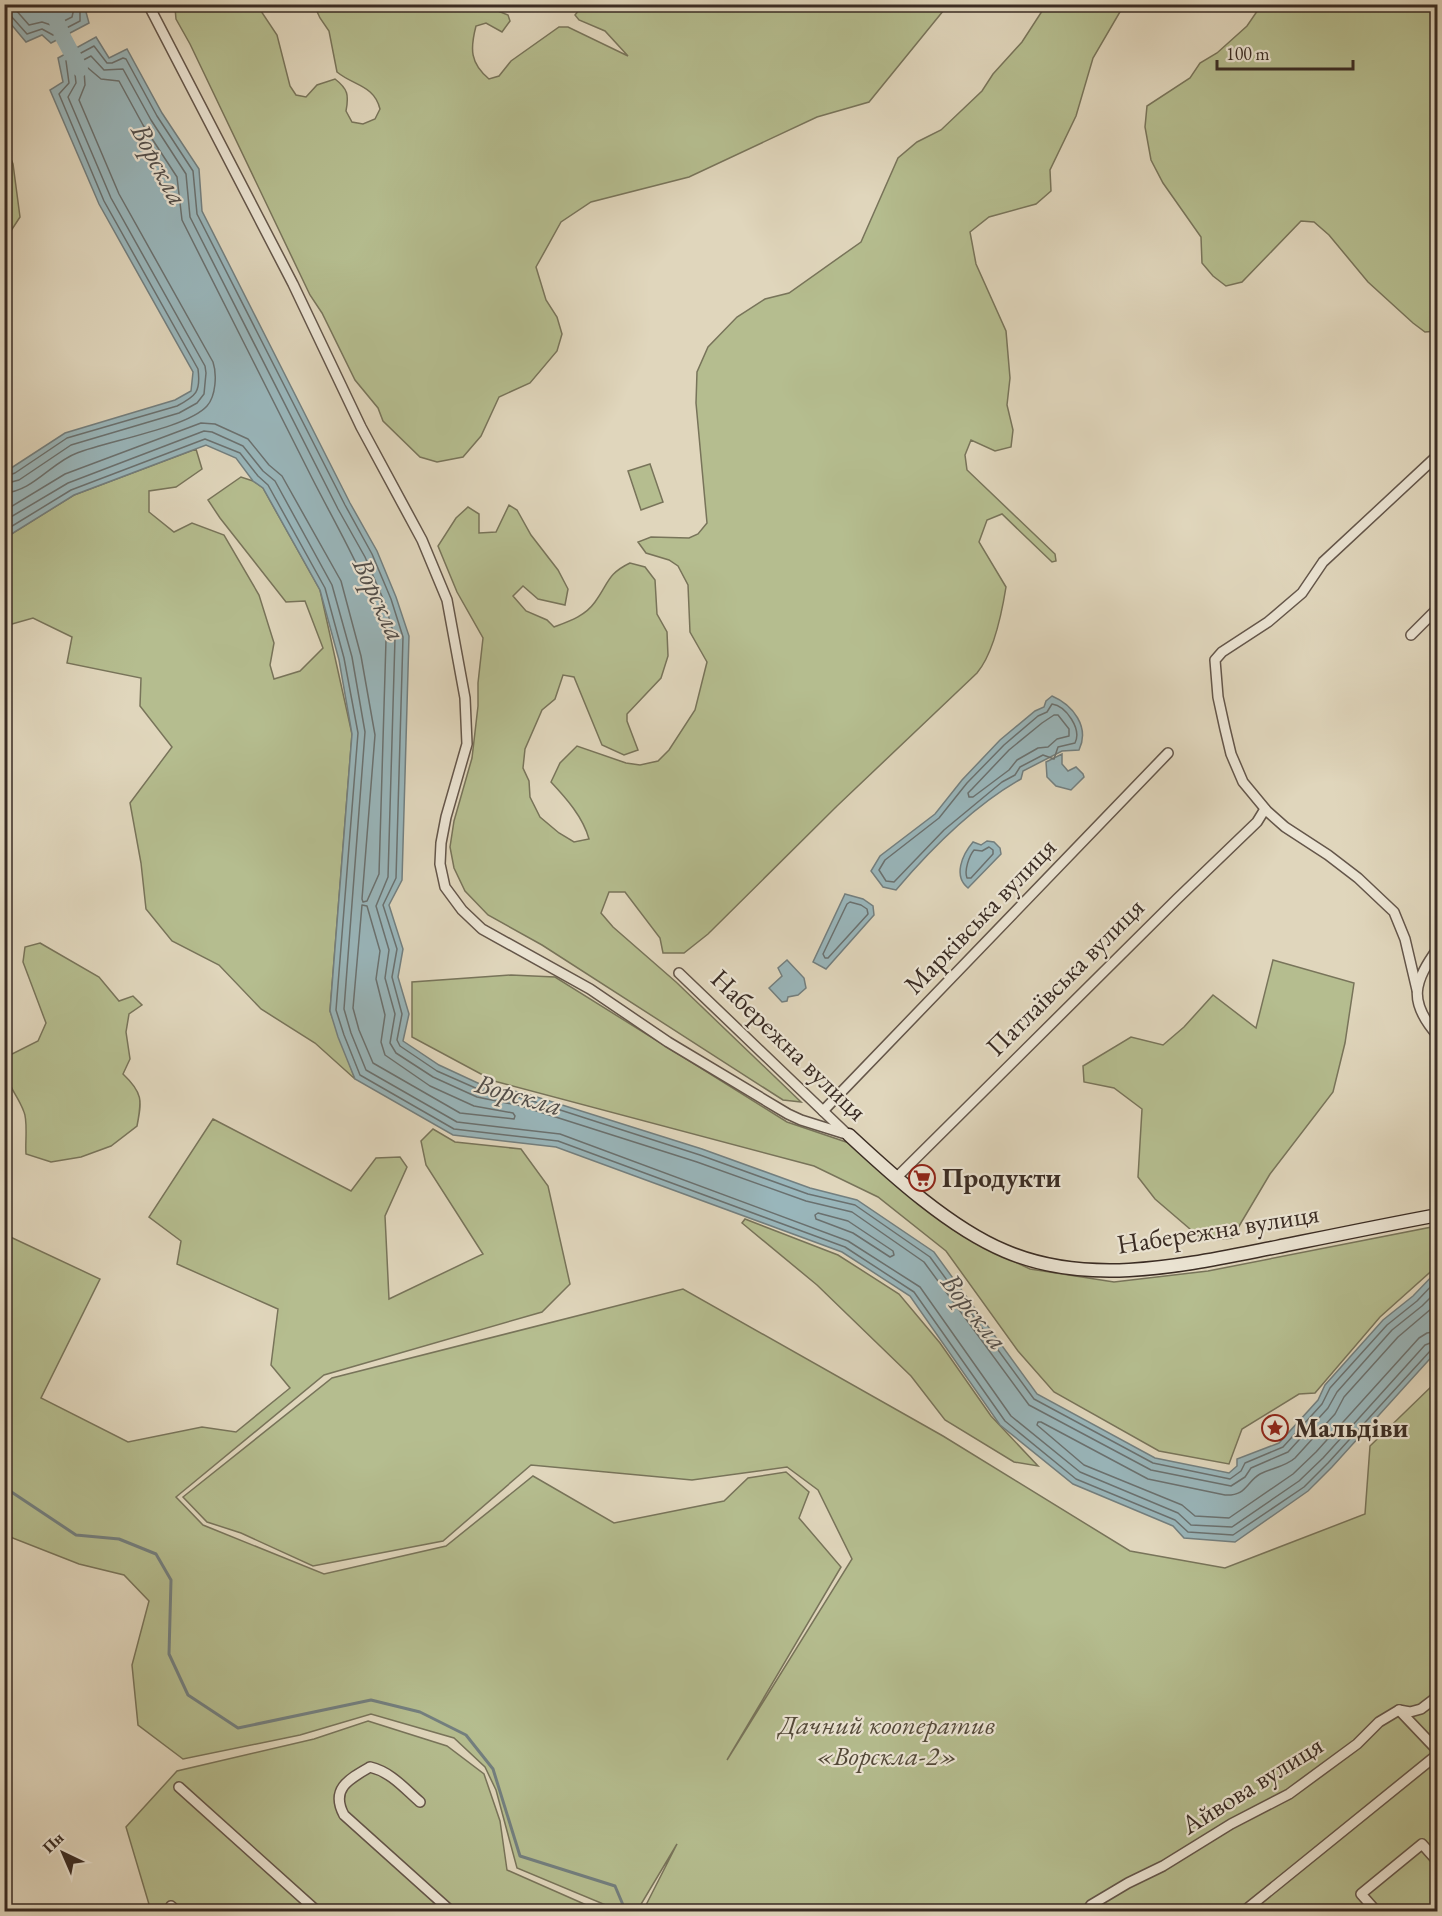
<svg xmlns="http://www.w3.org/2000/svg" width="1442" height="1916" font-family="'EB Garamond',serif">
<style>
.green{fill:#b5bd8f;stroke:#78745a;stroke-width:1.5}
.water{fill:#99b6bb;stroke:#737f7f;stroke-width:1.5}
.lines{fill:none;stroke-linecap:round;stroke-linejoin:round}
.shore{stroke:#6a7170;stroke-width:1.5}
.stream{stroke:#737f7f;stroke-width:3}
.river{stroke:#99b6bb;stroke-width:16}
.street-casing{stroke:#64564a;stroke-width:12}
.secondary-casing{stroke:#3a2c24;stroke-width:15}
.street{stroke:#ebe4d3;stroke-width:9}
.secondary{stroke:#ebe4d3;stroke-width:12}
.labels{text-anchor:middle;stroke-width:4.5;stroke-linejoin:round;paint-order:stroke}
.street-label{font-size:27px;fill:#3a2c24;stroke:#ebe4d3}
.poi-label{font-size:27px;font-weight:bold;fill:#3a2c24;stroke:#ebe4d3;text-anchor:start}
.park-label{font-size:27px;font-style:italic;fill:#534939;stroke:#ebe4d3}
.water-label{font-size:28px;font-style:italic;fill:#524e4a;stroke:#ebe4d3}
</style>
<rect width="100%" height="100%" fill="#e0d6bc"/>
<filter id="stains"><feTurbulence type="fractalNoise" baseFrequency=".00333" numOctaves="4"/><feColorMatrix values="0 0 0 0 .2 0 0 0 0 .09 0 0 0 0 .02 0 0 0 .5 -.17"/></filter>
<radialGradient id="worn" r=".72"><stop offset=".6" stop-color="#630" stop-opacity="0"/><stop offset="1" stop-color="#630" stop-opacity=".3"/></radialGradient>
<g class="green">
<path d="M1262,4L1437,5V331L1425,332L1413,323L1368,282L1329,235L1314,222L1301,221L1242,282L1226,286L1213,276L1202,263L1201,237L1163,183L1151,160L1145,127L1147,106L1190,78L1200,63L1217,53L1247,26Z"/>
<path d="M180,5H257L277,35L290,86L296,95L306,97L317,85L335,79C348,89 349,95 346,111L352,122L363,124L375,119L380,109C374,85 354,86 337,72L329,31L320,18L314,5H493V9L508,15L510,21L502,32L486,23L476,26C470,49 470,63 489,79L499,76L511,61L559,27H568L628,56L605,31L579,20L575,15L583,5L812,4L815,6L818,4L948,5L869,102L817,117L689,177L591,202L561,222L536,267L546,300L557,317L562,334L557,351L530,383L499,397L481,436L463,457L437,462L420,457L383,421L378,408L355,380L322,313L310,295L190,44L176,19L175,8Z"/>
<path d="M1046,5H1124L1093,58L1076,116L1050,170L1051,191L1036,204L989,217L970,232L976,264L1006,331L1010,378L1007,405L1013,430L1011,447L995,451L971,440L965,455L967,470L1055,554L1056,561L1052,562L1002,514L987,520L979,542L1006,587C1002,612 993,654 977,673L837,806L708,934L684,953H663L660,938L625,892H609L601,913L613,927L676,982L801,1102L783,1100L542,945L488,915L465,891L454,868L450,847L454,821L472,758L478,706V683L483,638L457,592L438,546L456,518L468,507L479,514V533L496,532L509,505L517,510L531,535L558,570L568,589L565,605L538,599L523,586L513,596L526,611L547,620L554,627C570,621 585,616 595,602C609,583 607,574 630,563L645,567L655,580L657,614L667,632L668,656L661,678L627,714V721L638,750L624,755L602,745L574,677L563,675L555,699L542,710L525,749L523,768L529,781L530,797L540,817L559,833L574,842L589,839C583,817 566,798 551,782L560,763L577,746L626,763L640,765L658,761L669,750L695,710L707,662L690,632L688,585L678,566L669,560L646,553L638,542L651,537L689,538L698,534L707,523L696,403L697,372L708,347L737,317L765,299L789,293L861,242L898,158L917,142L941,130L982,91L993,74L1022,42Z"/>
<path d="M4,142L13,164L20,217L5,240Z"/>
<path d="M196,449L202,469L176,487L149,491V512L174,532L192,523L224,535L259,595L274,643L270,665L274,679L300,671L323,648L305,601L286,602L220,518L208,500L241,477L253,481L263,488L320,590L352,734L330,1011L355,1079L315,1043L261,1009L219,965L172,941L146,909L141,863L130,803L172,747L140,706L141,678L67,663L72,637L33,618L5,626V538L74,495Z"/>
<path d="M650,464L663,502L641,510L628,471Z"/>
<path d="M40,943L99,977L119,1001L133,996L142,1005L129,1014L126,1032L130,1059L123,1074C143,1093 142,1100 137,1126L111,1146L81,1157L51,1162L26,1154C25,1143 28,1121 24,1112C15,1088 1,1084 10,1055L38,1041L46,1023L23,962L25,947Z"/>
<path d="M1273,960L1354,983L1345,1043L1333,1092L1270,1174L1232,1238L1204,1241L1155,1199L1138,1177L1142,1109L1114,1088L1084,1082L1083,1066L1131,1037L1163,1045L1184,1027L1213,995L1256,1028Z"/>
<path d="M511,975L555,977L787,1122L849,1143L984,1247L1030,1269L1114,1282L1208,1271L1437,1226V1266L1380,1317L1315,1393L1299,1394L1242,1429L1229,1464L1159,1451L1054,1392L1018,1351L946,1251L878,1197L814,1166L494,1081L412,1037V982Z"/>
<path d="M213,1119L351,1191L376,1158L400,1157L407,1167L385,1216L389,1299L483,1254L426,1165L421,1141L433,1129L455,1142L521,1149L548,1186L570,1284L542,1312L324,1375L176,1497L203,1525L324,1574L446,1546L533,1476L614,1523L724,1501L748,1478L786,1472L809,1492L799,1518L841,1567L727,1760L852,1559L818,1490L787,1467L692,1480L531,1465L443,1541L313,1566L241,1533L207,1522L183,1497L332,1378L683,1289L943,1436L1130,1551L1225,1568L1365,1514L1370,1446L1437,1381V1911H643L677,1844L637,1911H620L517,1868L496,1790L485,1767L454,1738L371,1714L300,1735L183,1759L138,1725L132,1665L149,1601L124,1575L79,1564L5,1535L4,1234L100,1279L41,1398L128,1442L202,1427L236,1432L290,1388L271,1365L278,1309L177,1264L181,1241L149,1217Z"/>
<path d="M745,1219L838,1255L899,1294L940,1343L991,1416L1038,1466L1014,1462L945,1420L911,1376L817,1285L742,1223Z"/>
<path d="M368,1721L447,1746L484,1774L500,1821L507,1870L600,1911H151L126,1827L177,1771L314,1739Z"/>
</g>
<g class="water">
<path d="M94,5L95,7L86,12L89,23L51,43L42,35L26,42L5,17V5Z"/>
<path d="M96,37L109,58L127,49L162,113L199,169L202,211L350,503L377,551L396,597L409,636L402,880L389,905L403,949L398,977L409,1014L403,1041L439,1065L482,1085L524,1093L702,1149L810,1188L857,1200L934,1252L1037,1394L1155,1458L1229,1473L1237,1466V1459L1279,1443L1318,1400L1325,1385L1383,1320L1413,1296L1437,1271V1351L1332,1467L1308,1491L1235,1542L1184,1538L1173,1526L1073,1484L1000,1425L910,1296L842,1252L556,1147L453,1135L355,1079L338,1037L330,1011L352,734L339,660L320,590L263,488L253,481L236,458L206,445L74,495L5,538V472L65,433L175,400L191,391L193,372L99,204L50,90L63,82L58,58Z"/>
<path d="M1052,696C1073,705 1090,727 1079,750L1062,751L1023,771L1021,779C975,805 930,850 896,890L883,887L871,871L880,856L935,814L962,780L1000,740L1035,711L1044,707L1046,701Z"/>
<path d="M1062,754V764L1068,771L1076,767L1083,774L1084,777L1071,790L1056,786L1047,777L1046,762Z"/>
<path d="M987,841L994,842L1000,848L1001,854L968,888C953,876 962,855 973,842L981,845Z"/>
<path d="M845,894L863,899L873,906L874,915L826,969L813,962Z"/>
<path d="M787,960L804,978L806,988L798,995L788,997L787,1001L782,1002L769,988L782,976L778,968Z"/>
</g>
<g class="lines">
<g class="shore">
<path d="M4,6L15,9L29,25L42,22L54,26L72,17L75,4"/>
<path d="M4,14L11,16L27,34L42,29L53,35L80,21V10L87,4"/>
<path d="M4,477L15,473L67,438L177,406C196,396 201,392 198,369L104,201L59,94L69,83L66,61L94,46L107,63H112L123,58L126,59L157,116L193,171L197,214L345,505L372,554L391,599L403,637L396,878L383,905L397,949L392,977L402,1014L397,1040L400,1046L437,1071L480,1090L523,1098L700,1155L808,1194L855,1205L930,1257L1034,1399L1153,1463L1230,1479L1241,1471L1245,1463L1283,1447L1322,1404L1330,1388L1387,1325L1417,1301L1438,1279"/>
<path d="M4,484L19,480L71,445L179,413L197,403L204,394L206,373L205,366L111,198L68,97L76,83L74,65L91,56L104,70L123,69L151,120L186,174L190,217L338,509L365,557L384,601L395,638L388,877L376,906L389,950L385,978L395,1014L390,1043L396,1053L433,1077L477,1097L521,1106L697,1162L806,1201L852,1212L924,1262L1029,1405L1151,1470L1231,1486L1245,1477L1251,1468L1288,1452L1328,1408L1337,1392L1392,1330L1422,1306L1438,1290"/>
<path d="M4,493C32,492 52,462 77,453C107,441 187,428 207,406C216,396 217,374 213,362L119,194L79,100L85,85L84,70L88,68L101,79L119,81L143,125L177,177L182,220C225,306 269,392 312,478C339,531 370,582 386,640L379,874L367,901L363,902L362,899L375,735L361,656L341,581L282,476L269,465L248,439L215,424L201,423L65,474L4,511"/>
<path d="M4,521L68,483L204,431L212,432L243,446L263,471L275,481L332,585L352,657L365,732L344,1009L351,1033L366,1070L457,1122L560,1134L848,1241L920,1287L1011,1416L1080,1472L1178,1513L1191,1525L1232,1527L1299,1481L1323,1458L1425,1345L1438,1340"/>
<path d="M4,531L71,490L205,439L240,453L258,476L268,485L325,588L344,658L358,733L336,1010L344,1035L360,1075L454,1129L558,1141L845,1247L914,1292L1005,1421L1076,1479L1175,1520L1188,1532L1233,1535L1304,1487L1328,1463L1431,1350L1438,1348"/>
<path d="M1052,704C1066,706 1082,729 1075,743L1058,747L1054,759L1043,755L1020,767L1015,775L1002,782L944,830L894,882L886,881L879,870L885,860L939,818L967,783L1004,745L1038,716L1047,712Z"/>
<path d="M1054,715H1058L1069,729V736L1057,739L1048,747L1038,748L1017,760L1009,770L973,797H969L968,793L972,789L1009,750L1042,723Z"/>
<path d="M989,847L993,850V854L971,878H967C964,871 969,856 974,850L982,851Z"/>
<path d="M850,902L861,905L867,909L868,914L828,958H825L823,954L847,904Z"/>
<path d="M362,905L367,906L380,951L376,979L385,1015L381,1042L385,1055L430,1086L474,1106L513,1113L515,1116L514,1119L460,1113L373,1063L359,1030L353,1008Z"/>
<path d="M818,1213L848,1221L893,1251L894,1255L890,1257L853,1233L816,1219L815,1215Z"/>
<path d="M1438,1303L1398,1337L1344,1397L1335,1414L1295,1458C1285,1467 1271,1468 1260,1474C1246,1482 1247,1496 1225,1495L1148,1479L1041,1422H1038L1037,1425L1084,1465L1182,1505L1195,1516L1229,1518L1293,1474L1316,1452L1419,1338L1427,1333L1438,1331"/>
</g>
<path class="stream" d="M4,1487L76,1535L119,1539L156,1554L171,1580L169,1654L188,1695L238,1728L371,1700L420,1712L466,1735L493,1769L520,1856L615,1886L626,1912"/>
<path class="river" d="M50,4L63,37L80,69"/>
<defs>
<g id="street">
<path d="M148,4L293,284L361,427L422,540L447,600L465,698L467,744L446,817L441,843L440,864L445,887L462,910L482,929L590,989L668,1042L788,1114L801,1120L849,1135"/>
<path d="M1411,635L1438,608"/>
<path d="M1438,948C1414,982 1407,1001 1438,1036"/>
<path d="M679,973L847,1134"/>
<path d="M1417,990L1405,939L1394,912L1358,878L1328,855L1285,827L1267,811L1243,782L1231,754L1225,729L1218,697L1215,660L1222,652L1268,622L1302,593L1323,562L1438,455"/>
<path d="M823,1111L1168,753"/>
<path d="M896,1178L1177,899L1257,822L1265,809"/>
<path d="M1399,1710L1438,1751"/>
<path d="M179,1787L318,1912"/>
<path d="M420,1802C404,1788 391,1772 370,1767C349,1779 330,1789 344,1815L452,1912"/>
<path d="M171,1906L178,1912"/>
<path d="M1086,1912L1091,1905L1128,1883L1163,1866L1231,1824L1289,1794L1357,1744L1379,1722L1399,1710L1410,1712L1421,1709L1438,1696"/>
<path d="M1243,1912L1438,1754"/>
<path d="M1377,1912L1361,1894L1422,1844L1438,1862"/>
</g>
<path id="secondary" d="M849,1135C892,1175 950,1228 1005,1251C1091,1288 1189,1264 1277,1247C1331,1236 1384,1225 1438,1215"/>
</defs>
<use href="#street" class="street-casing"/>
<use href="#secondary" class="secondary-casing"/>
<use href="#street" class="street"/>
<use href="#secondary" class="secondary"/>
</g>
<defs>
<symbol id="supermarket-ring" viewBox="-11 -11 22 22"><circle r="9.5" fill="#ebe4d3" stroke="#8f2418" stroke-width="1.5"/><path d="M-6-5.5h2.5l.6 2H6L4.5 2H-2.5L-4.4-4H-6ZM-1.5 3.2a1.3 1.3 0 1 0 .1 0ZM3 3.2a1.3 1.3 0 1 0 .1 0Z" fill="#8f2418"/></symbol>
<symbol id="sight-ring" viewBox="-11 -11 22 22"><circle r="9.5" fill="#ebe4d3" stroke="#8f2418" stroke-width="1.5"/><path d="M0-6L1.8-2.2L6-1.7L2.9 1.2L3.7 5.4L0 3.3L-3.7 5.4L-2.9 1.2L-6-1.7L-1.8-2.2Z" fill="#8f2418"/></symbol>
</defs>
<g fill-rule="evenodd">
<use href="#supermarket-ring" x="907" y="1163" width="30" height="30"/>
<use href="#sight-ring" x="1260" y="1413" width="30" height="30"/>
</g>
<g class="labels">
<g class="street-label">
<text transform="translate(980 916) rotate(-46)" y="9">Марківська вулиця</text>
<text transform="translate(1065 977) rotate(-45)" y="9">Патлаївська вулиця</text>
<text transform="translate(789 1045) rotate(44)" y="9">Набережна вулиця</text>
<text transform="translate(1218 1229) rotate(-9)" y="9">Набережна вулиця</text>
<text transform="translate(1252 1785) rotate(-32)" y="9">Айвова вулиця</text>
</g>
<g class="poi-label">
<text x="942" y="1187">Продукти</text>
<text x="1294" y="1437">Мальдіви</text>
</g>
<g class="park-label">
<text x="887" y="1734">Дачний кооператив<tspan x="887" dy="31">«Ворскла-2»</tspan></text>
</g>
<g class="water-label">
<text transform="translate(160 164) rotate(62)" y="10">Ворскла</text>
<text transform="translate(380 599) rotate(65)" y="10">Ворскла</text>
<text transform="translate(519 1094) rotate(16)" y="10">Ворскла</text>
<text transform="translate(975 1311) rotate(52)" y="10">Ворскла</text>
</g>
</g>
<rect width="1442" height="1916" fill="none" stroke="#e0d6bc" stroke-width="24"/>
<rect x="6" y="6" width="1430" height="1904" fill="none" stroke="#3a2c24" stroke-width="3"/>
<rect x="12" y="12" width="1418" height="1892" fill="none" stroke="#3a2c24" stroke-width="1.5"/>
<g transform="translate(63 1853) rotate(316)" stroke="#ebe4d3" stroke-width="4.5" paint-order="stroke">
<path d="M0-4.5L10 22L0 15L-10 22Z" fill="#3a2c24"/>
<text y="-9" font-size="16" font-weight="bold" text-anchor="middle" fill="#3a2c24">Пн</text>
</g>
<path d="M1217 60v9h136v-9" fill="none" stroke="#3a2c24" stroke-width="3"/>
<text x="1226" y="60" font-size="18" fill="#3a2c24" stroke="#ebe4d3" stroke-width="4.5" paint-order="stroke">100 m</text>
<rect width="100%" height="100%" filter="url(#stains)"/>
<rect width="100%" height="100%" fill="url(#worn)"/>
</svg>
